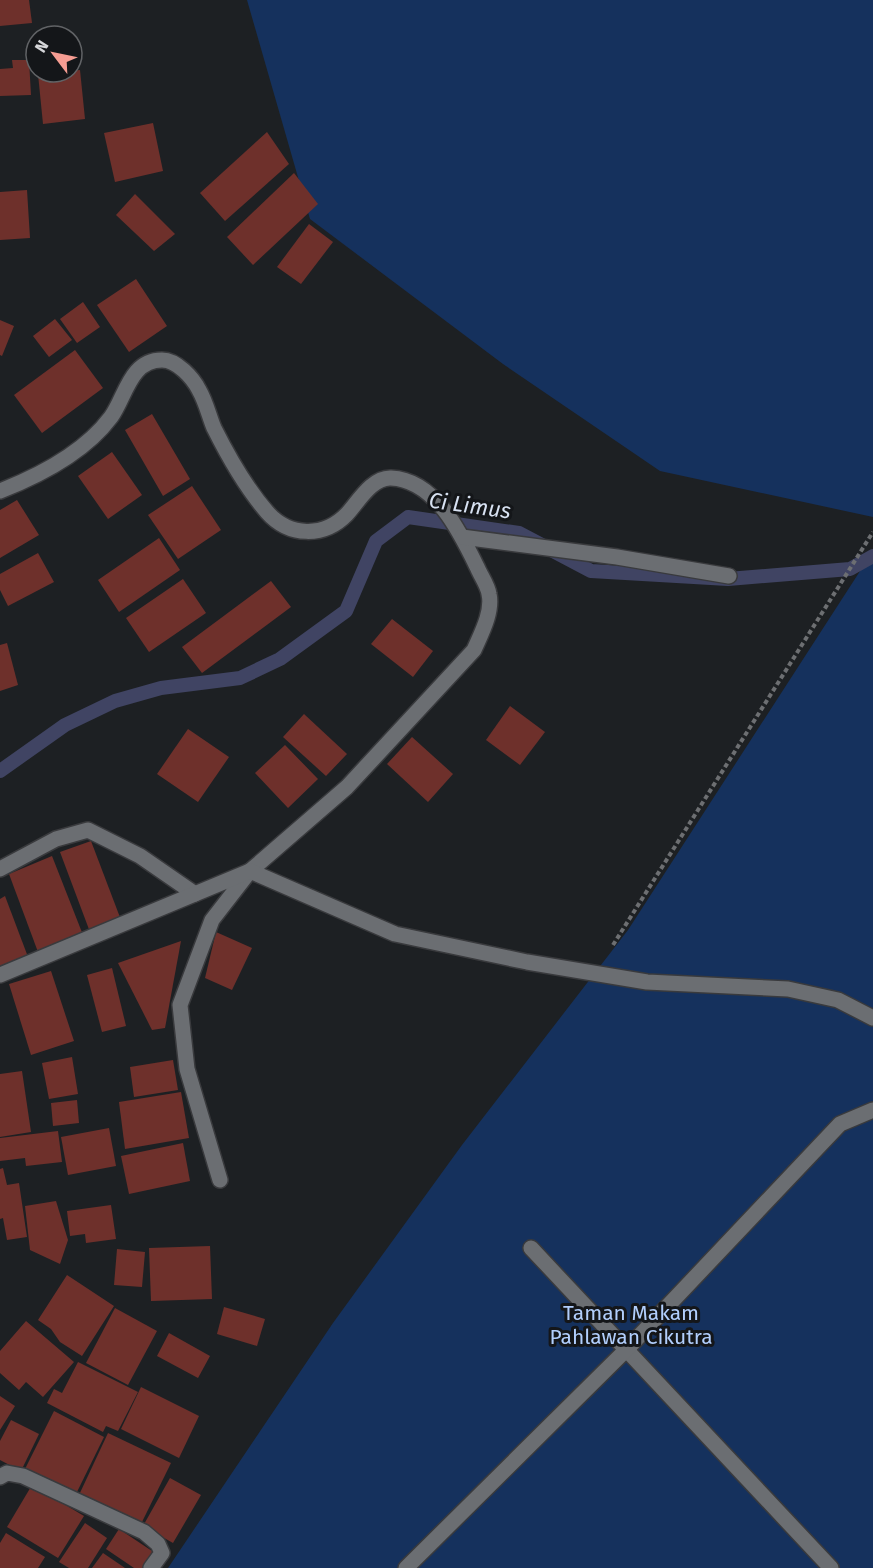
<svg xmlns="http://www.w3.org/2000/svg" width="873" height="1568" font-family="'Fira Sans',sans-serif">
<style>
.green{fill:#15315d}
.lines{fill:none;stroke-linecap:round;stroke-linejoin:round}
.stream{stroke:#404463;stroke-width:14}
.building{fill:#6e302b}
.minor-casing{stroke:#393a3d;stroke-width:18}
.path{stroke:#6d6f72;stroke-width:4;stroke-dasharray:4.5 3;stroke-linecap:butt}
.minor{stroke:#6b6e72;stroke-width:15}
.labels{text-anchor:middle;stroke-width:6;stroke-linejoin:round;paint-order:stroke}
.park-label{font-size:21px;fill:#b1cefc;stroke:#141619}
.water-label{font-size:22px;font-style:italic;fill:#d8e2f2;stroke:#141619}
</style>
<rect width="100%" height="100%" fill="#1d2023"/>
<g class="green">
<path d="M247,0H873V517L660,471L503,364L310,219Z"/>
<path d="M873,551V1568H168L333,1323L462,1145L628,930Z"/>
</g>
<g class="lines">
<path class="stream" d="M0,771L65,725L115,701L161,688L240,678L280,659L346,611L376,541L408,517L519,533L591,571L728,579L850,569L873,556"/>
</g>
<g class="building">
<path d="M0,0H29L32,23L0,26Z"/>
<path d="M12,60H29L31,95L0,96V69L13,68Z"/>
<path d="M80,70L85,119L43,124L38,74Z"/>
<path d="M153,123L163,171L115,182L104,133Z"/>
<path d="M267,132L289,164L225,221L200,193Z"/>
<path d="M294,173L318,204L253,265L227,237Z"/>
<path d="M27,190L30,238L0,240V192Z"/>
<path d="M135,194L175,234L154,251L116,215Z"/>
<path d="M309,224L333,242L301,284L277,267Z"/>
<path d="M136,279L167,326L129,352L97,305Z"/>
<path d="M83,302L100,327L77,343L60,319Z"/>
<path d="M55,319L72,340L49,357L33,336Z"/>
<path d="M0,320L14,326L2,356L0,355Z"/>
<path d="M75,350L103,388L42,433L14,395Z"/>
<path d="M152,414L190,479L163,496L125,430Z"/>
<path d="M112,452L142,495L108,519L78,476Z"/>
<path d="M192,486L221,530L178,559L148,515Z"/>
<path d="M17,500L39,535L0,558V510Z"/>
<path d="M159,538L180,570L119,612L98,580Z"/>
<path d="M38,553L54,582L8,606L0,590V574Z"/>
<path d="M183,579L206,613L149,652L126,618Z"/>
<path d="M271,581L291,607L202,673L182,647Z"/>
<path d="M392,619L433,651L413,677L371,644Z"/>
<path d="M7,643L18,685L0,691V645Z"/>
<path d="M510,706L545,732L520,765L486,740Z"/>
<path d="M304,714L347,754L326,776L283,737Z"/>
<path d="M188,729L229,757L198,802L157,774Z"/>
<path d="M412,737L453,774L428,802L387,764Z"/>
<path d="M285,745L318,779L288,808L255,773Z"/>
<path d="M91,841L121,920L90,932L60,852Z"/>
<path d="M52,856L83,935L38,952L9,874Z"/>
<path d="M5,896L28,957L0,967V899Z"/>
<path d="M216,932L252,948L232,990L205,978Z"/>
<path d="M181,941L165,1028L152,1030L118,963Z"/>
<path d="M112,968L126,1026L102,1032L87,975Z"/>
<path d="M51,971L74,1041L31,1055L9,984Z"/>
<path d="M72,1057L78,1094L49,1099L42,1063Z"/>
<path d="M173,1060L178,1090L134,1097L130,1067Z"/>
<path d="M22,1071L31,1132L0,1137V1074Z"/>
<path d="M181,1092L189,1138L125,1149L119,1102Z"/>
<path d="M77,1100L79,1123L53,1126L51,1103Z"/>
<path d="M109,1128L116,1166L68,1175L61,1137Z"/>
<path d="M58,1131L62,1162L26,1166L25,1158L0,1161V1138Z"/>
<path d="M183,1143L190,1181L129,1194L121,1156Z"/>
<path d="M3,1168L7,1185L19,1183L27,1237L7,1240L3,1218L0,1219V1169Z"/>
<path d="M56,1201L68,1240L60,1264L30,1250L25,1206Z"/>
<path d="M111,1205L116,1239L86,1243L85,1234L70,1236L67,1211Z"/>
<path d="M210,1246L212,1299L151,1301L149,1248Z"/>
<path d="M117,1249L145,1252L142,1287L114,1285Z"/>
<path d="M67,1275L114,1306L82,1356L60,1342L51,1329L38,1320Z"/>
<path d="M224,1307L265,1319L257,1346L217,1334Z"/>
<path d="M115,1308L157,1331L128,1385L86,1363Z"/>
<path d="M26,1321L74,1362L43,1397L26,1382L19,1390L0,1373V1351Z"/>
<path d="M169,1333L210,1356L198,1378L157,1356Z"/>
<path d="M78,1362L138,1392L118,1431L106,1426L103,1432L47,1403L54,1389L62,1393Z"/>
<path d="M141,1387L199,1416L179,1458L121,1429Z"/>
<path d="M0,1396L15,1406L0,1430Z"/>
<path d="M54,1411L104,1437L75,1496L24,1471Z"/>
<path d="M11,1420L39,1434L21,1471L0,1460V1441Z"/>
<path d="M108,1433L171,1463L141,1524L79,1495Z"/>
<path d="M170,1478L201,1495L173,1543L143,1526Z"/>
<path d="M32,1485L84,1516L58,1558L7,1527Z"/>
<path d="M85,1523L107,1538L88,1568H69L59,1562Z"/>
<path d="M119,1529L155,1553L146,1568H134L106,1549Z"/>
<path d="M6,1533L45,1557L38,1568H0V1543Z"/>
<path d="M103,1553L125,1568H92Z"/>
</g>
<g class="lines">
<defs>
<g id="minor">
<path d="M0,491C41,475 85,452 111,417C126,396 130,360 162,360C177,360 193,378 199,390C206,402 209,416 214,428C228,456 247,489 267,512C289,537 324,538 347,514C358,502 372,477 391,478C436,480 461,534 478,569C481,576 488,586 489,594C493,612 481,634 474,650L347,787L250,871L212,920L180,1005L187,1069L220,1180"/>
<path d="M462,537L617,557L729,576"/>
<path d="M0,869L56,839L88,830L140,856L195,894"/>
<path d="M0,975L250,871L395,934L527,962L647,982L788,989L838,1000L873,1018"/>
<path d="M531,1248L831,1568"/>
<path d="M0,1477L7,1473L23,1476L144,1532L158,1544L162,1553L151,1568"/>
<path d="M406,1568L627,1349L840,1124L873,1110"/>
</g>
</defs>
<use href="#minor" class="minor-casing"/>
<path class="path" d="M613,945L873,532"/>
<use href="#minor" class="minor"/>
</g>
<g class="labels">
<g class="park-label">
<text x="631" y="1320">Taman Makam<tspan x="631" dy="24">Pahlawan Cikutra</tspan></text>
</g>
<g class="water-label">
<text transform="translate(470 505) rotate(8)" y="8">Ci Limus</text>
</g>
</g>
<g transform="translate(54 54) rotate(302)"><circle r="28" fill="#141619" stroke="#616366" stroke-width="1.5"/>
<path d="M0-4.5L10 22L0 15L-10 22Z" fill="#f59c92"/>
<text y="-9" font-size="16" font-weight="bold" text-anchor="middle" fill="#d5d6d9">N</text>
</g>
</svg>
